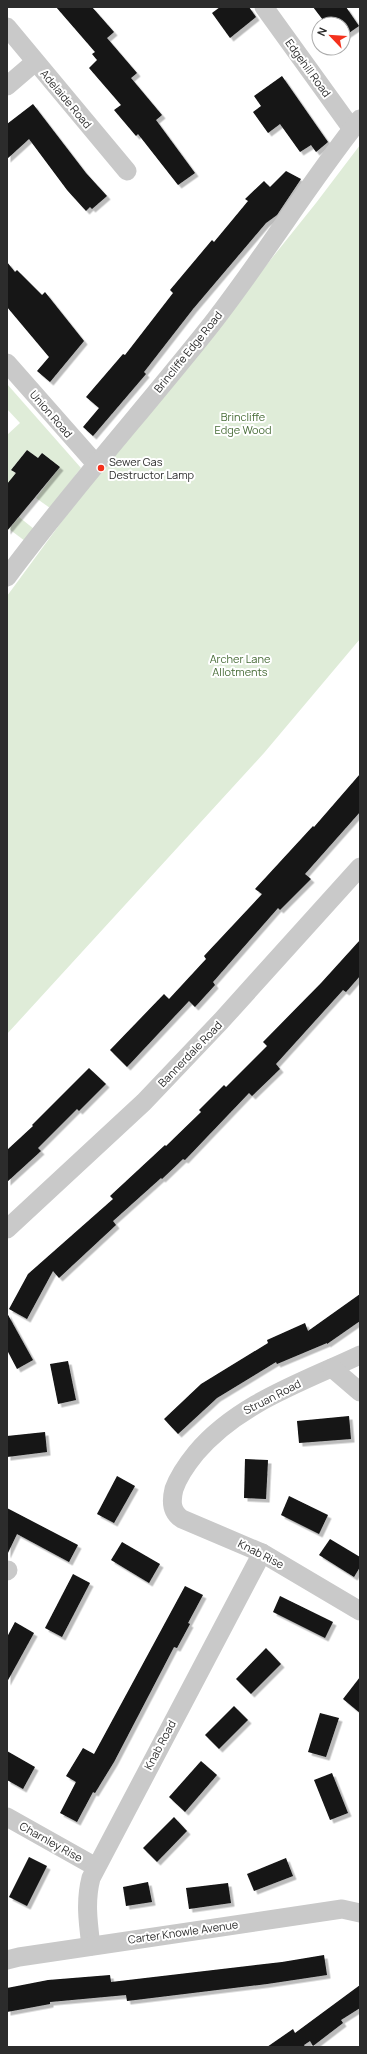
<svg xmlns="http://www.w3.org/2000/svg" width="367" height="2054" font-family="Manrope,sans-serif">
<style>
.green{fill:#dfecd8}
.building{fill:#131313;filter:url(#shadow)}
.lines{fill:none;stroke-linecap:round;stroke-linejoin:round}
.minor{stroke:#c9c9c9;stroke-width:19}
.poi-dot{fill:#f4311d;stroke:#fff;stroke-width:1.5}
.labels{text-anchor:middle;stroke-width:4;stroke-linejoin:round;paint-order:stroke}
.street-label{font-size:11px;fill:#2c2c2c;stroke:#fff}
.park-label{font-size:11px;fill:#466b36;stroke:#fff}
.poi-label{font-size:11px;fill:#2c2c2c;stroke:#fff;text-anchor:start}
</style>
<defs>
<filter id="shadow"><feDropShadow dx="3.5" dy="3.5" stdDeviation="0" flood-color="#0004"/></filter>
</defs>
<rect width="100%" height="100%" fill="#fff"/>
<g class="green">
<path d="M360,145V639L264,753L7,1034V596L71,509L316,203Z"/>
<path d="M7,384L81,468L50,508L36,498L60,467L42,453L38,458L27,450L11,470L22,478L7,484V435L20,423L7,409Z"/>
<path d="M19,517L34,529L25,541L9,529Z"/>
</g>
<g class="building">
<path d="M56,7H92L114,32L107,38L137,73L131,78L162,115L156,120L195,173L178,185L138,134L136,136L114,110L121,105L89,68L97,60L92,54L95,52Z"/>
<path d="M220,7H249L256,17L230,38L212,13Z"/>
<path d="M313,7H346L359,26L346,35L343,31V24H326Z"/>
<path d="M282,76L328,142L316,152L311,145L300,152L280,124L268,133L253,112L261,106L254,96Z"/>
<path d="M33,104L86,173L107,196L92,209L90,207L86,211L67,190L29,139L7,159V124Z"/>
<path d="M286,171L301,179L277,215L266,223L193,309L144,372L146,374L93,436L83,427L99,408L86,397L123,354L125,355L173,293L170,290L212,240L214,242L248,201L245,199L264,181L270,187Z"/>
<path d="M7,262L15,272L17,270L42,295L45,292L84,341L50,382L37,371L49,357L7,307Z"/>
<path d="M27,450L38,458L42,453L60,467L7,531V484L16,473L11,470Z"/>
<path d="M360,774V812L305,874L311,879L280,910L278,908L213,982L215,985L195,1007L189,1001L127,1067L110,1050L164,994L169,999L206,959L204,956L262,894L255,889L313,826L314,827Z"/>
<path d="M360,940V976L346,992L343,990L276,1064L280,1069L252,1096L249,1093L185,1160L183,1159L162,1179L161,1178L113,1221L116,1225L59,1278L53,1271L27,1319L9,1309L28,1274L113,1199L110,1196L165,1145L166,1146L201,1112L199,1110L224,1085L226,1087L267,1046L263,1042L321,983Z"/>
<path d="M89,1068L106,1084L79,1111L77,1109L38,1148L41,1151L7,1182V1150L33,1126L32,1125Z"/>
<path d="M360,1294V1321L327,1344V1343L277,1364L276,1362L217,1398L178,1434L164,1419L201,1384L268,1343L267,1340L305,1323L308,1331Z"/>
<path d="M7,1313L33,1360L17,1369L7,1350Z"/>
<path d="M68,1361L76,1400L58,1404L50,1364Z"/>
<path d="M349,1416L351,1439L299,1443L297,1421Z"/>
<path d="M45,1432L47,1452L7,1457V1436Z"/>
<path d="M245,1459L268,1460L266,1499L244,1498Z"/>
<path d="M117,1476L135,1486L114,1523L97,1514Z"/>
<path d="M289,1496L328,1515L319,1534L281,1515Z"/>
<path d="M7,1508L78,1545L69,1562L17,1534L7,1555Z"/>
<path d="M330,1539L360,1557V1567L354,1577L319,1555Z"/>
<path d="M122,1542L160,1564L149,1583L111,1560Z"/>
<path d="M73,1574L90,1583L62,1637L45,1628Z"/>
<path d="M185,1586L203,1595L188,1623L190,1624L177,1648L174,1647L114,1762L95,1793L93,1792L77,1822L60,1813L76,1782L66,1776L83,1748L94,1754Z"/>
<path d="M280,1596L333,1622L325,1638L273,1612Z"/>
<path d="M15,1622L34,1633L7,1682V1637Z"/>
<path d="M266,1648L281,1664L251,1694L236,1679Z"/>
<path d="M360,1677V1713L343,1699Z"/>
<path d="M234,1706L248,1720L219,1749L205,1735Z"/>
<path d="M320,1713L339,1718L326,1757L308,1752Z"/>
<path d="M7,1751L35,1767L23,1789L7,1780Z"/>
<path d="M201,1761L217,1775L185,1812L169,1797Z"/>
<path d="M332,1773L348,1813L330,1820L314,1780Z"/>
<path d="M174,1817L187,1831L157,1862L143,1848Z"/>
<path d="M29,1857L47,1866L27,1906L9,1897Z"/>
<path d="M286,1858L293,1876L254,1891L247,1874Z"/>
<path d="M148,1882L152,1902L126,1906L123,1887Z"/>
<path d="M228,1883L231,1903L189,1909L186,1888Z"/>
<path d="M324,1955L327,1975L267,1984L127,2001L126,1995L50,2002V2004L7,2012V1988L48,1980L110,1975L111,1982L282,1962Z"/>
<path d="M360,1985V2008L341,2020L343,2023L313,2046L310,2041L304,2045L305,2047H267L293,2029L295,2033Z"/>
</g>
<g class="lines">
<g class="minor">
<path d="M264,7L352,129"/>
<path d="M7,27L127,171"/>
<path d="M7,86L35,62"/>
<path d="M7,363L96,464"/>
<path d="M7,577C70,492 141,413 207,330C261,262 306,187 360,119"/>
<path d="M7,1229L144,1102L221,1021L360,867"/>
<path d="M360,1355C303,1382 238,1403 196,1453C187,1464 179,1475 174,1489C171,1501 171,1512 182,1519L262,1553L360,1611"/>
<path d="M332,1368L360,1392"/>
<path d="M7,1571L8,1570"/>
<path d="M7,1817L96,1867"/>
<path d="M91,1946C88,1922 85,1901 91,1878L262,1553"/>
<path d="M7,1960L19,1957L342,1909L360,1913"/>
</g>
</g>
<circle class="poi-dot" cx="101" cy="468" r="4"/>
<g class="labels">
<g class="street-label">
<text transform="translate(308 68) rotate(54)" y="4">Edgehill Road</text>
<text transform="translate(66 99) rotate(50)" y="4">Adelaide Road</text>
<text transform="translate(188 352) rotate(-51)" y="4">Brincliffe Edge Road</text>
<text transform="translate(51 414) rotate(49)" y="4">Union Road</text>
<text transform="translate(190 1054) rotate(-46)" y="4">Bannerdale Road</text>
<text transform="translate(272 1397) rotate(-27)" y="4">Struan Road</text>
<text transform="translate(261 1554) rotate(27)" y="4">Knab Rise</text>
<text transform="translate(160 1745) rotate(-62)" y="4">Knab Road</text>
<text transform="translate(51 1842) rotate(29)" y="4">Charnley Rise</text>
<text transform="translate(183 1932) rotate(-8)" y="4">Carter Knowle Avenue</text>
</g>
<g class="park-label">
<text x="243" y="421">Brincliffe<tspan x="243" dy="13">Edge Wood</tspan></text>
<text x="240" y="663">Archer Lane<tspan x="240" dy="13">Allotments</tspan></text>
</g>
<g class="poi-label">
<text x="109" y="466">Sewer Gas<tspan x="109" dy="13">Destructor Lamp</tspan></text>
</g>
</g>
<rect width="367" height="2054" fill="none" stroke="#2c2c2c" stroke-width="16"/>
<g transform="translate(331 36) rotate(295)"><circle r="19" fill="#ffffff" stroke="#ababab"/>
<path d="M0-3L7 15L0 10L-7 15Z" fill="#f4311d"/>
<text y="-6" font-size="11" font-weight="bold" text-anchor="middle" fill="#2c2c2c">N</text>
</g>
</svg>
